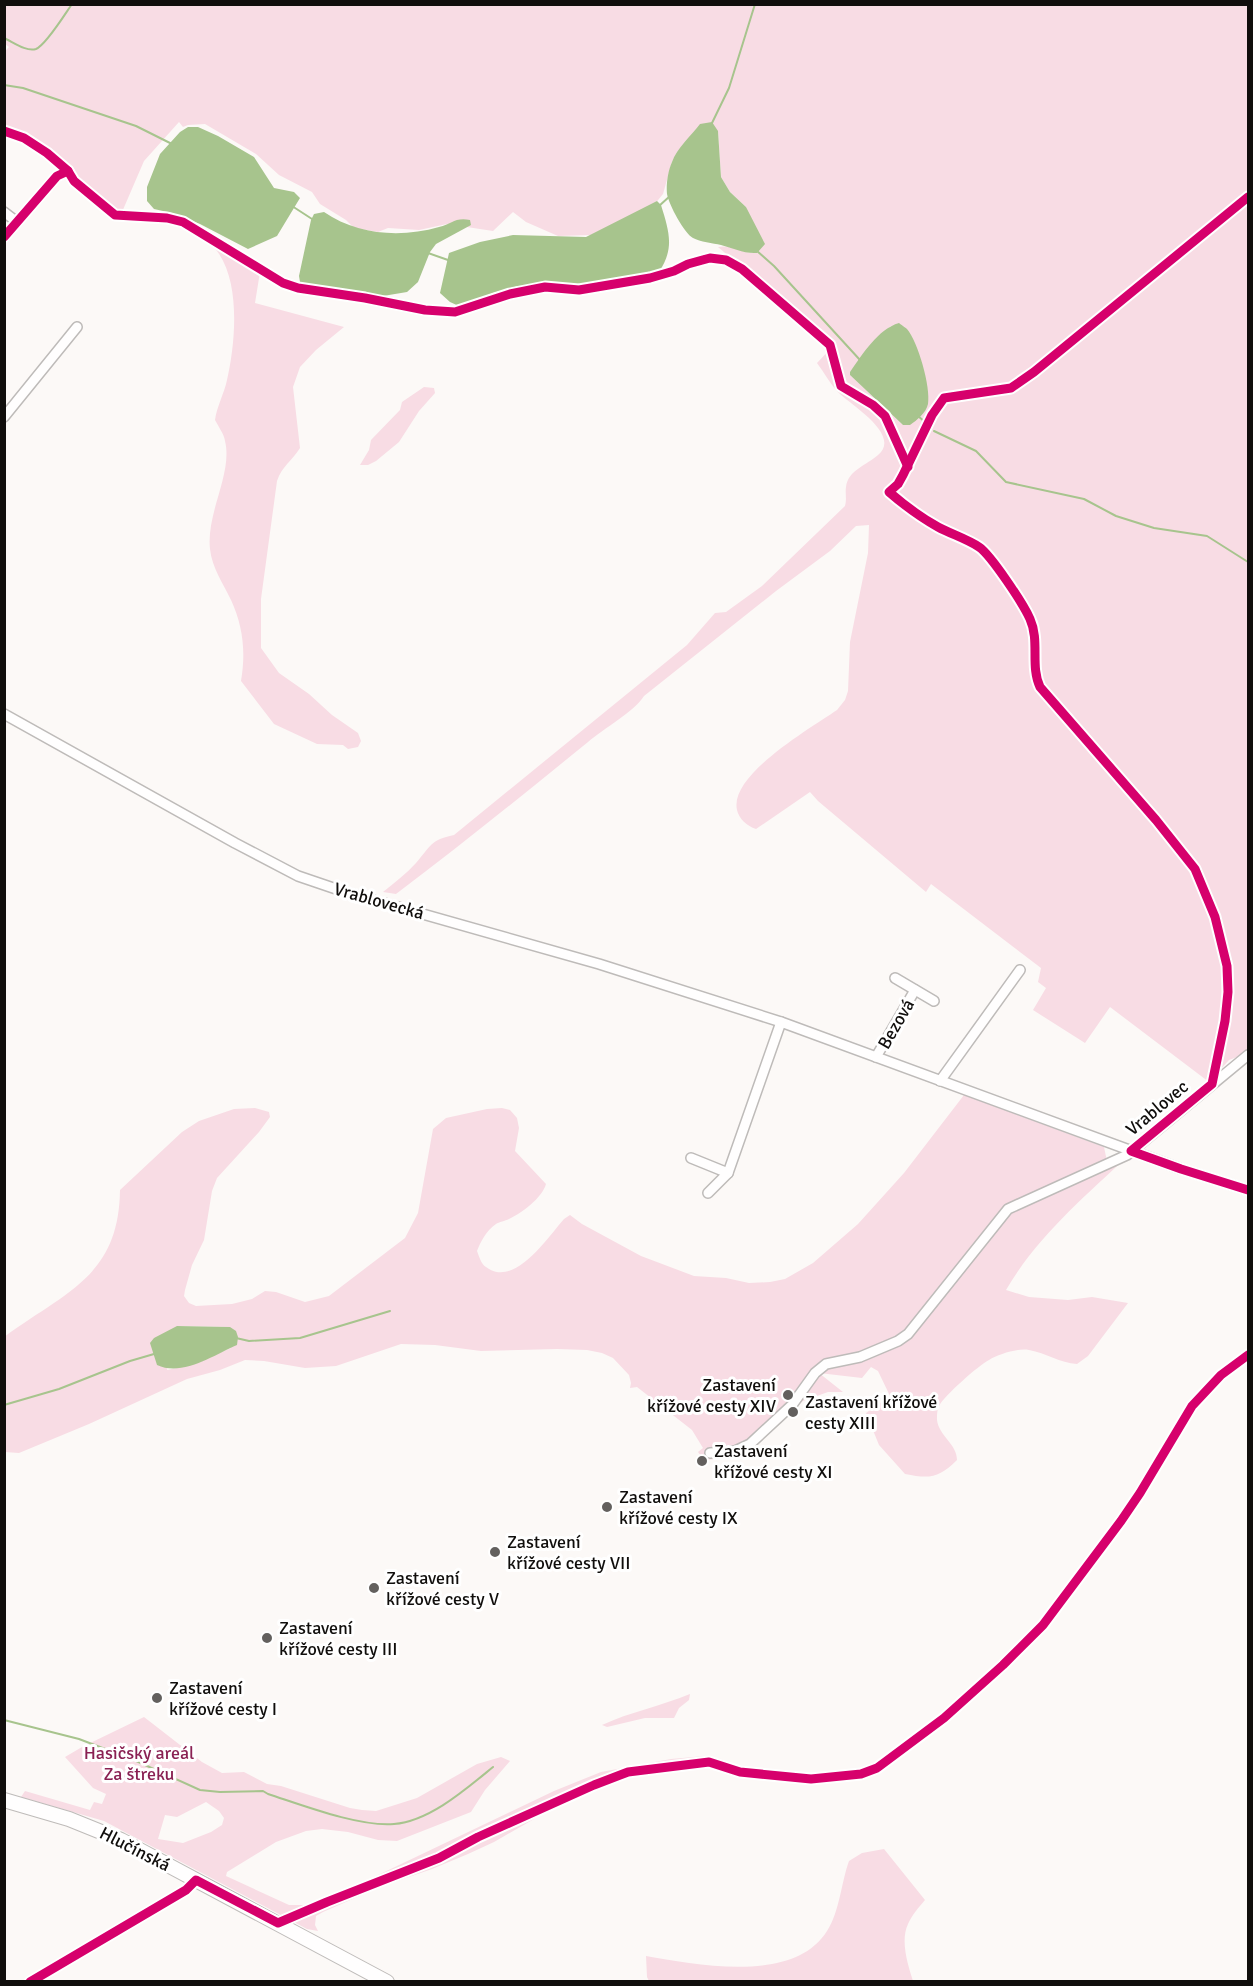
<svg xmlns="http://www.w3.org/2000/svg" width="1253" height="1986" font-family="Signika,sans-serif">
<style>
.green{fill:#f8dce4;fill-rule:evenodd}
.water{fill:#a7c48d}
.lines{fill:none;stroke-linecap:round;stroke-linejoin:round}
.stream{stroke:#a7c48d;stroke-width:2}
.street-casing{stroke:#bebbb9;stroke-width:12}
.secondary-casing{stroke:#bebbb9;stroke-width:16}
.street{stroke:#fffefe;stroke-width:9}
.secondary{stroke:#fffefe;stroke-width:14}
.cycleway-casing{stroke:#fff;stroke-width:13}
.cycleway{stroke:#d6006c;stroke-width:9}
.poi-dot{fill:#63605e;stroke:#fff;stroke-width:2}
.labels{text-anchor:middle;stroke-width:6;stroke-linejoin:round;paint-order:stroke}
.street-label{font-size:18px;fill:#100e0c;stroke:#fff}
.poi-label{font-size:18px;fill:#100e0c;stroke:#fff;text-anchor:start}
.park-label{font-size:18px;fill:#8a2153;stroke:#fff}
</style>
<rect width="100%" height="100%" fill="#fcf9f7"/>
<g class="green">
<path d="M4,5H1248V1053L1229,1060L1209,1082L1110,1007L1085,1043L1033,1010L1046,988L1038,982L1041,968L931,884L926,892L818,801L810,792L756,829C747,826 739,819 737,810C729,775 811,728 837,710L845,700L848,691L850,642L868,553L869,525L856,526L830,551L776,591L644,696C635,711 603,729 588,742C524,794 461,845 396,894L383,892C394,883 406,874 416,863C431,846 430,840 454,835L687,645L715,613L726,612L762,586L845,506C847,499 845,493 846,487C848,470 867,465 878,455C902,435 851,405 839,393C833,388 823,371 817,363L834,345L718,247C731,244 743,254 757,253L746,207L730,192L721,177L718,131L685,143L677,152L672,162L663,194L654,205L591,235L558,236L526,222L513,212L493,231L447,224L419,230L388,228L378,232L354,228L346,220L320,204L312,192L279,175L256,154L205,124L188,125L183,127L179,122L144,161L122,212L113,210C84,186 41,141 5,132L4,52L9,47L5,44ZM891,326L903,425L850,375V372L876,339Z"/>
<path d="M155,219L167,220L180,224L255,268L260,272L255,303L344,327L316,350L300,367L293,387L300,448C292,461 282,466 277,481L261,599V648L279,673L309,694L332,715L358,733L361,741L358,747L348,749L343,745L317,744L274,724L241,681C246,652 243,626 231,600C223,583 212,568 210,549C206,513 233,473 225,441C224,434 218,426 215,420C217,406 224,394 227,380C236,341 243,267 206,240C191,230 171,225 155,219Z"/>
<path d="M424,387L434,388L435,393L419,411L399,442L376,461L368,465H360L369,450L371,440L400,410L402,402Z"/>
<path d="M964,1095L1104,1147L1108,1166L1128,1156C1083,1198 1037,1237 1006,1290L1029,1297L1068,1300L1092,1297L1128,1303L1088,1356L1077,1364C1060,1363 1046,1353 1029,1350C1018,1348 999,1354 989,1360C979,1365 944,1396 939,1406C937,1409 937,1416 937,1420C939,1436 957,1444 957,1460C939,1478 930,1479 905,1474L879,1445L866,1413L890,1396L878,1371L871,1367L862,1378L819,1373L843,1392H828L803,1401L755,1444L728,1458L704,1460L698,1452L703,1448L692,1430L637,1387L630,1388L631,1383L629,1375L613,1358L602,1353L587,1350L557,1349L481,1351L435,1345L401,1344L336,1366L305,1368L264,1361L245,1360L220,1370L187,1379L89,1424L19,1453L5,1452L4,1337C65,1292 119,1277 120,1190L182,1132L199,1121L234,1109L255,1108L269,1112L270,1117L259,1132L217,1178L212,1191L204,1240L192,1265L185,1290L184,1296L189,1303L196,1306L232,1304L252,1299L265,1291L276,1292L305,1302L329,1296L405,1238L418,1213L433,1129L446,1118L487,1109L502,1108L510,1110L517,1118L519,1128L515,1151L546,1184C542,1198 522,1213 509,1219C505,1221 499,1222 496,1224C486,1231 481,1241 477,1251C479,1256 481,1264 486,1267C514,1289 548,1237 564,1219L570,1215L582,1224L641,1256L694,1276L726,1278L749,1283L770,1282L785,1279L813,1263L858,1224L904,1173ZM177,1326L230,1327L231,1348L190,1365L167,1370Z"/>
<path d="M690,1694L689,1700L679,1708L674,1718H645L607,1727L602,1725C630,1712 661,1706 690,1694Z"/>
<path d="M144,1717L202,1762L222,1773L244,1772L267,1784L281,1786L350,1808L362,1810L376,1811L417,1798L477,1764L501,1757L510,1761L485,1790L471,1812L397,1841L378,1840L348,1832L322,1829L306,1831L276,1842L227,1872L226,1876L289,1905H307L351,1888L554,1791L601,1772L671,1759L705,1756L721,1759L742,1768L699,1767L651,1772L599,1785L548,1811L494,1842L468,1854L432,1869L380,1887L323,1912L316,1916L315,1925L318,1931L307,1929L104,1821L21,1797L25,1791L90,1810L94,1802L102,1804L106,1794L93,1788L65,1757L82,1747ZM206,1802L219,1811L224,1818L222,1825L211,1832L183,1843L158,1839L165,1815L177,1817Z"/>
<path d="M884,1849L925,1900C919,1907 912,1915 908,1924C900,1941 908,1965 913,1981H649L647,1977L646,1956C698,1965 794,1984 827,1931C840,1911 841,1883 849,1861L862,1853Z"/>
</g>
<g class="water">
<path d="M712,122L718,131L721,177L730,192L746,207L765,244L757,253C744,254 733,248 721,245C713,243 700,242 693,238C684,233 669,205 667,194C666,184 668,171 672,162C677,148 691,136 700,124Z"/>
<path d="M188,127H198L218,136L254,157L274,188L294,192L300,198L277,236L248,249L200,224L172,213L154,209L147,201V187L160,154L180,132Z"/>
<path d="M657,201L661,205C669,231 675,248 659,272L596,284L518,286L493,293L461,307L450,302L440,293L449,253L480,242L513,235L586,237Z"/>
<path d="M324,212C357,235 401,238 439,227C452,224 455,217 470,220L471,225L436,244L430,252L418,282L407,292L383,296L305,284L300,282L299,276L311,220L314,214Z"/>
<path d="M899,323C900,324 906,328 907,329C918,342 931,387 928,404C926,413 917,420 910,425H903L850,375V372C862,355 878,329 899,323Z"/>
<path d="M177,1326L230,1327L236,1331L238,1337L237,1345C214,1355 182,1377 157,1365L150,1343L154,1338Z"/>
</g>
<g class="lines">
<g class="stream">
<path d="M4,38C13,42 26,52 36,49C46,45 65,14 72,4"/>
<path d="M4,85L23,88L136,126L172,144"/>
<path d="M712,123L729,88L755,4"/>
<path d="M292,206L312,219"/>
<path d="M659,206L670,196"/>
<path d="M757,251L774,266L860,360"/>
<path d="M428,253L448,260"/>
<path d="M918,416L925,422"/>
<path d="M934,431L976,451L1006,482L1084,499L1116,516L1154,528L1207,536L1248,562"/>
<path d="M236,1338L249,1341L300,1338L390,1311"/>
<path d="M4,1405L59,1389L130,1361L154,1354"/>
<path d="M4,1720L79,1739L134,1760L200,1790L220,1792L263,1791L268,1794C302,1805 359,1827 394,1824C430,1821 466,1789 493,1767"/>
</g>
<defs>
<g id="street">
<path d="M4,212L17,222"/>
<path d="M4,237L57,176L68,171"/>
<path d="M4,417L77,327"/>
<path d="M4,714L235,843L298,876L345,892L599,964L781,1022L1181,1169L1248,1190"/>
<path d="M895,978L934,1001"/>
<path d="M876,1057L915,990"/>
<path d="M940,1081L1020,970"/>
<path d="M691,1158L728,1173"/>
<path d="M708,1193L728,1173L781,1022"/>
<path d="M1192,1406L1221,1375L1248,1355"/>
<path d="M710,1453L735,1451L750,1444L792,1405L815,1373L826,1364L860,1357L898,1341L908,1334L1008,1209L1127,1155L1248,1055"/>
</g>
<path id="secondary" d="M4,1800L69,1819L121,1840L387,1982"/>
</defs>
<use href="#street" class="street-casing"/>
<use href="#secondary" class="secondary-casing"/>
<use href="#street" class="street"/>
<use href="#secondary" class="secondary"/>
<defs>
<g id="cycleway">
<path d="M4,131L24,138L47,153L68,171L74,181L115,215L167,218L183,222L283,283L298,288L365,298L425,310L455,312L510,294L545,287L579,290L650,278L674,271L688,264L710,258L726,260L742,269L830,345L841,386L873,405L885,416L908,467"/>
<path d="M1248,197L1034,372L1011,388L944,398L932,415L903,475L898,484L889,492C904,505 920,517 938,527C951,534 967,539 979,547C991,555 1024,605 1030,619C1040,641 1030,666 1040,687L1156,820L1195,869L1215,917L1227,966L1228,992L1225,1021L1212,1084L1131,1151L1181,1169L1248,1190"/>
<path d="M4,237L57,176L68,171"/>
<path d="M30,1982L186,1890L196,1880L278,1923L327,1902L439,1858L478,1837L594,1785L628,1772L709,1762L740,1772L811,1779L861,1774L877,1768L944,1718L1003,1665L1043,1625L1121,1521L1140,1493L1192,1406L1221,1375L1248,1355"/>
</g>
</defs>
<use href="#cycleway" class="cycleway-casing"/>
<use href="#cycleway" class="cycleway"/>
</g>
<g class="poi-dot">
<circle cx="788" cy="1395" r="6"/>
<circle cx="793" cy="1412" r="6"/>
<circle cx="702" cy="1461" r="6"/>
<circle cx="607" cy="1507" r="6"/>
<circle cx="495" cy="1552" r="6"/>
<circle cx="374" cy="1588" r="6"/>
<circle cx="267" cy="1638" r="6"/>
<circle cx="157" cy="1698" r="6"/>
</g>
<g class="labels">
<g class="street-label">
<text transform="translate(379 901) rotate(16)" y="6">Vrablovecká</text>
<text transform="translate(896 1024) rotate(-60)" y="6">Bezová</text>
<text transform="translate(1157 1108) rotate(-40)" y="6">Vrablovec</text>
<text transform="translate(135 1849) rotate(27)" y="6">Hlučínská</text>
</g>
<g class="poi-label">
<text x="776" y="1391" text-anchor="end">Zastavení<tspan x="776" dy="21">křížové cesty XIV</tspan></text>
<text x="805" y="1408">Zastavení křížové<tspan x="805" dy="21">cesty XIII</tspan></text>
<text x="714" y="1457">Zastavení<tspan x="714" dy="21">křížové cesty XI</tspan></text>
<text x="619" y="1503">Zastavení<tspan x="619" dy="21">křížové cesty IX</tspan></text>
<text x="507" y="1548">Zastavení<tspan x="507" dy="21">křížové cesty VII</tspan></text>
<text x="386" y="1584">Zastavení<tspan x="386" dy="21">křížové cesty V</tspan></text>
<text x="279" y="1634">Zastavení<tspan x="279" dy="21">křížové cesty III</tspan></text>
<text x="169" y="1694">Zastavení<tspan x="169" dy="21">křížové cesty I</tspan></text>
</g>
<g class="park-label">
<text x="139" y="1759">Hasičský areál<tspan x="139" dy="21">Za štreku</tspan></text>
</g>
</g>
<rect width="1253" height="1986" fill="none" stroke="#100e0c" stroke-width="12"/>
</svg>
